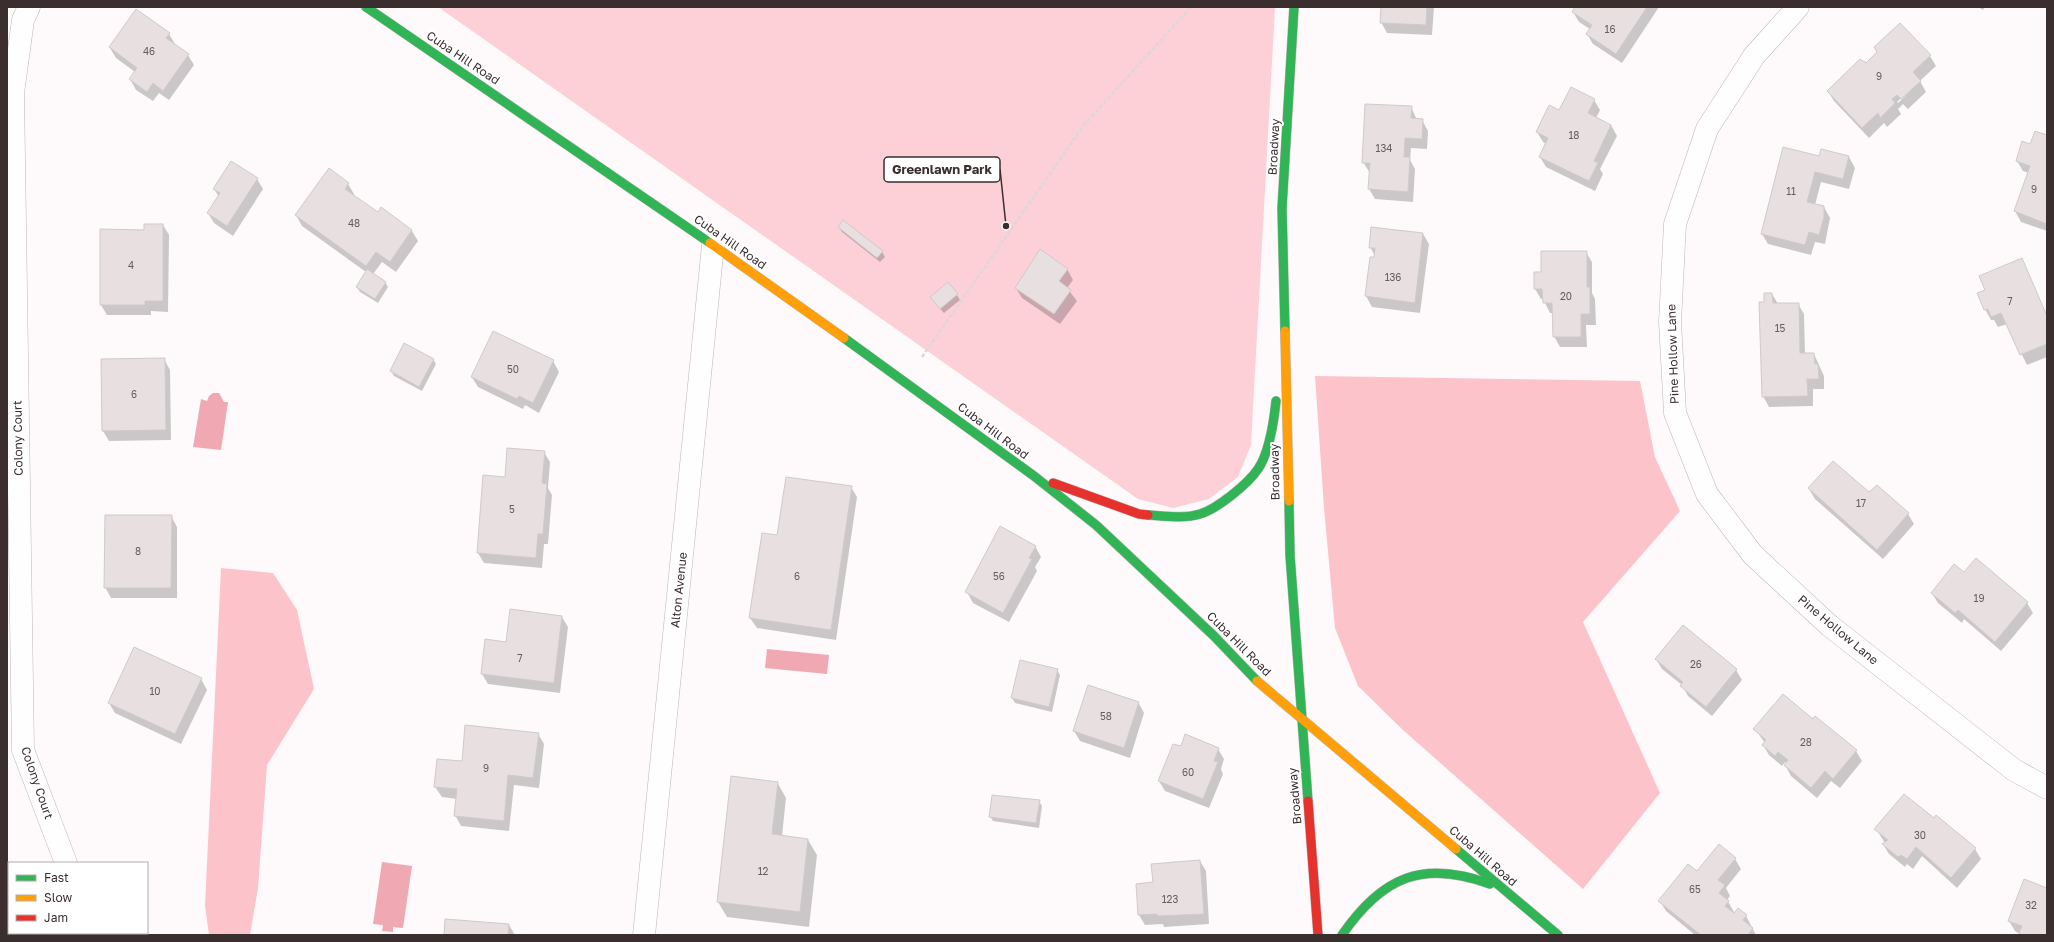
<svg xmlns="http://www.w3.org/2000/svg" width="2054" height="942" font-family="'Golos Text',sans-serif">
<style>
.green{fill:#fcd0d6}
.forest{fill:#fdc3cb}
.water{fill:#f0a8b3}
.shadow{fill:#0003}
.building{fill:#e8dfe0;stroke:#d1c9ca}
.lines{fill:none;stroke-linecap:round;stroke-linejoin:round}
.street-casing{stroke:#beb6b7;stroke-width:23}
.fast-casing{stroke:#beb6b7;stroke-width:10}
.slow-casing{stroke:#beb6b7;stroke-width:10}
.jam-casing{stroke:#beb6b7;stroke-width:10}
.path{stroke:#dcd7d8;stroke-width:2.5;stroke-dasharray:4 2;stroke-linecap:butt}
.street{stroke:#fffefe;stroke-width:22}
.fast{stroke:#30b455;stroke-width:9}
.slow{stroke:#ff9f0a;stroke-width:9}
.jam{stroke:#e5322d;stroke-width:9}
.labels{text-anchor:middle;stroke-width:4;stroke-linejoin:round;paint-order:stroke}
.number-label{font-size:10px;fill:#685c5d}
.street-label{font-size:12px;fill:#3b2e2f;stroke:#fff}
.leader{fill:none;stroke:#3b2e2f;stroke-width:1.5}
.callout-dot{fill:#3b2e2f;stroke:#fff;stroke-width:1.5}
.callout{fill:#fff;stroke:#3b2e2f;stroke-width:1.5}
.callout-label{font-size:13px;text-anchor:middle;font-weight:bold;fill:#3b2e2f}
</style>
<rect width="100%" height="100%" fill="#fef9fa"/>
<path class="green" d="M438,7H1275L1251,445L1238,477L1209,499L1173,508L1138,499Z"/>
<g class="forest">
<path d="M1315,376L1640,381L1655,457L1680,511L1583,622L1660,793L1583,889L1403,730L1358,686L1335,628L1324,508Z"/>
<path d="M221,568L273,573L297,610L314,689L267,765L258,888L250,935H209L205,906Z"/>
</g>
<g class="water">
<path d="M213,393H219L224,402H228L221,450L193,447L201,399L207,401L209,396Z"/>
<path d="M767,649L829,655L827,674L765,668Z"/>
<path d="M382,862L412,866L403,928L393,927V932L382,931L383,925L373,924Z"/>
</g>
<g class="shadow">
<path d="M1382,7H1434L1432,35L1387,33L1381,22Z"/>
<path d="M1576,7H1659L1622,63L1593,44L1587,34L1590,29L1579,22L1573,12Z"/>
<path d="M1978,7H1985L1983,10Z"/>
<path d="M169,34L175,44L188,55L194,65L169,100L159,93L153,101L136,90L130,79L135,72L116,58L110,48Z"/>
<path d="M1930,56L1936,66L1897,102L1898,103L1920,81L1926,92L1908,109L1903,104L1898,109L1901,114L1887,127L1884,123L1869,138L1834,101L1828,91L1866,64Z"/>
<path d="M1594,100L1600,110L1596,118L1611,125L1617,136L1600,169L1603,174L1595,191L1546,167L1540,157L1546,144L1543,142L1537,132L1560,112Z"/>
<path d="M1411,107L1417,120H1422L1428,131L1427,149L1411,148L1410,160L1415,169L1413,202L1375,199L1369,189L1370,173L1363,162Z"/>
<path d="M2047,136V231L2021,222L2015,211L2029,173L2023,171L2017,161L2031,145Z"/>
<path d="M1822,150L1849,157L1855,168L1849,189L1821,182L1815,205L1824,207L1830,218L1825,244L1815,242L1811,255L1768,244L1762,234L1820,158Z"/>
<path d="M257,179L263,189L233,236L214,223L208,213L219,197L214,189Z"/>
<path d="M348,184L354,194L353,196L378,214L381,209L412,231L418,241L396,272L382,262L373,274L385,282L388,287L378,303L360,292L357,287L366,272L302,226L296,215Z"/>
<path d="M163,225L169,235L168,312L151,311V315H107L101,305L145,231Z"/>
<path d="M839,227L882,252L885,257L880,262L842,232Z"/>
<path d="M1423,234L1429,244L1420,313L1372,307L1366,296L1375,256L1370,247Z"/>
<path d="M1586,252L1592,262V293L1595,299L1596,325H1586L1587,347H1560L1554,336V313H1550L1543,299H1541L1535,289L1542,273Z"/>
<path d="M2021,259L2047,315V357L2027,365L2007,324L1998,327L1994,320H1991L1985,309L1986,291Z"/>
<path d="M1067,269L1073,280L1067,288L1077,301L1060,324L1022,298L1016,288Z"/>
<path d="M1772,294L1778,304H1798L1804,314L1805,354H1814L1824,376V389H1813V406L1769,407L1763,396L1765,303Z"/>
<path d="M957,295L960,300L944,313L934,302Z"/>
<path d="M164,359L170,370L171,440L109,441L103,431Z"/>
<path d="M433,359L436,364L422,391L394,376L391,371Z"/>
<path d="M553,361L559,372L539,413L525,405L523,409L478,387L472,377Z"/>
<path d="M544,452L550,462L548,488L552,495L548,544H544L542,568L484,563L478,553L506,478Z"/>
<path d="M1877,486L1908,514L1914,524L1883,559L1815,499L1809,489L1869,494Z"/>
<path d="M851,487L857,497L836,640L757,628L750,618L778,536Z"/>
<path d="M171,516L177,527V598H111L105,587Z"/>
<path d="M1035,546L1041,557L1035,567L1037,571L1009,622L973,603L967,592Z"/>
<path d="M1976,560L2027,603L2033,613L2001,651L1964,619L1962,623L1938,603L1932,593L1964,574Z"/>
<path d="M562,617L568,627L560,693L488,684L482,674L507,643Z"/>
<path d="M1656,659L1736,670L1742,680L1712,716L1688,696L1682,685L1662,669Z"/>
<path d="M1057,670L1060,675L1052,712L1015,703L1012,698Z"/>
<path d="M201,679L207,690L181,744L115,713L109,703Z"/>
<path d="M1138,702L1144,713L1130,758L1080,741L1074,731Z"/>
<path d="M1815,717L1856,751L1862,761L1840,788L1831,781L1817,798L1791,776L1785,765L1786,763L1785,762L1782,766L1769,755L1763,745L1765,743L1755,729L1813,720Z"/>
<path d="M538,734L544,744L539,788L514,785L509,831L461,826L455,815L457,799L442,797L435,787L462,762Z"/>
<path d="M1181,748L1218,749L1224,759L1221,769L1223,774L1209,808L1165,791L1159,781Z"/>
<path d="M777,782L786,798L782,836L808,840L817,855L809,927L727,917L718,902Z"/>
<path d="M1011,797L1039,801L1042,806L1039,828L993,821L990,816Z"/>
<path d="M1936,816L1975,849L1981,859L1957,888L1922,856L1913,869L1907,864L1905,867L1889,854L1883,844L1885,843L1876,829L1934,820Z"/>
<path d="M1720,846L1735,859L1741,869L1726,888L1730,896L1727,900L1734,912L1733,913L1746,916L1756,935H1695L1666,911L1660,901L1698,872Z"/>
<path d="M1200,861L1206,871L1209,924L1164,927L1163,924L1145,925L1139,915L1137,884L1154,883Z"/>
<path d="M2047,889V935H2021L2015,931L2009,921Z"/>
<path d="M509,925L515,935H445Z"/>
</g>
<g class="building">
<path d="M1381,7H1427L1426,25L1380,23Z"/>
<path d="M1575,7H1647L1616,54L1586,34L1592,25L1572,12Z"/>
<path d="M136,9L170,33L166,38L189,54L163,91L153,83L147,92L129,79L137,68L109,47Z"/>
<path d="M1900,23L1931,55L1913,72L1921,81L1901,99L1897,95L1892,99L1895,103L1880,118L1878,113L1862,128L1827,91L1860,59L1866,63L1877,52L1874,47Z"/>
<path d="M1571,87L1595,99L1588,113L1611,125L1594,161L1598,163L1589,181L1539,157L1548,138L1536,132L1549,105L1559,110Z"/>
<path d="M1365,104L1412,106L1411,118L1423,119L1422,139L1405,138L1404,157H1410L1408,192L1368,189L1370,163H1362Z"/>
<path d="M2035,131L2047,135V224L2014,211L2030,166L2016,161L2022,141L2030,144Z"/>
<path d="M1783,147L1819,156L1821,149L1849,156L1843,179L1815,172L1807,202L1824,206V217L1819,235L1809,232L1805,245L1761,234Z"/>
<path d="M231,161L258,178L227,226L207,213L220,193L213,189Z"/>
<path d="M329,168L349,183L345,189L378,212L381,207L412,230L390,262L376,252L366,266L295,215Z"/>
<path d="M843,220L883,251L877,258L838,227Z"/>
<path d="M144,224H163V301H145V305H100V229L144,230Z"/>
<path d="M1371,227L1423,233L1415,303L1365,296L1370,257H1374L1375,248H1369Z"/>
<path d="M1040,249L1068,269L1059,281L1071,290L1054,314L1015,288Z"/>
<path d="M1541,251H1587V287H1590V314H1581V337H1553L1552,303H1543L1542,289H1534V272H1541Z"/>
<path d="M2022,258L2047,316V344L2020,355L2001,313L1991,317L1988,309L1984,310L1977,293L1985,290L1979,276Z"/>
<path d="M367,269L386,282L375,299L356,287Z"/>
<path d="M948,282L958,294L940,309L930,297Z"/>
<path d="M1764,293H1772L1773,303H1799L1800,353H1814L1815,364H1818L1819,379H1807L1808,396L1762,397L1759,302H1764Z"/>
<path d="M493,331L554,360L533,403L519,396L517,399L471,377Z"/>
<path d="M404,343L434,359L419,387L390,371Z"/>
<path d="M165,358L166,430L102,431L101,359Z"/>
<path d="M507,448L545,451L542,483L547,484L543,534H538L536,558L477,553L483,475L505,477Z"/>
<path d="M1833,461L1869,492L1877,485L1909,513L1877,550L1808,488Z"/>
<path d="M786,477L852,486L831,630L749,618L762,533L777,535Z"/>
<path d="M105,515H172L171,588H104Z"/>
<path d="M1000,526L1036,546L1029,558L1032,559L1003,613L965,592Z"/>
<path d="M1976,558L2028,602L1995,642L1958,610L1955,613L1931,593L1954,564L1964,572Z"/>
<path d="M510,609L562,616L554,683L481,674L485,639L506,642Z"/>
<path d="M1683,625L1737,669L1706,707L1680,686L1683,682L1655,659Z"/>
<path d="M134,647L202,678L175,734L108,703Z"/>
<path d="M1020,660L1058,669L1049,707L1011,698Z"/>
<path d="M1088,685L1139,702L1124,748L1073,731Z"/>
<path d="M1783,694L1813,719L1815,716L1857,750L1833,779L1825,771L1811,788L1784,765L1788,760L1778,752L1775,756L1762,745L1766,740L1753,729Z"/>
<path d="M465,725L539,733L533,778L508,775L504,821L454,816L457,789L434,787L437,759L462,761Z"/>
<path d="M1185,734L1219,748L1214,761L1218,762L1203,799L1158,781L1173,744L1181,746Z"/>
<path d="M731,776L778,782L772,834L808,839L800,912L717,902Z"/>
<path d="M1904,794L1934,818L1936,815L1976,848L1951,878L1916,847L1907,859L1901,855L1898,857L1882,844L1888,840L1874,829Z"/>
<path d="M992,795L1040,800L1036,823L989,817Z"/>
<path d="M1719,844L1736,858L1718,880L1725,885L1719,893L1729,901L1725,906L1734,913L1738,908L1747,915L1743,920L1753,928L1748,935H1701L1658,901L1688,864L1697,871Z"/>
<path d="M1200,860L1204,914L1157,916V914L1138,915L1136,884L1153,882L1151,864Z"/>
<path d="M2024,879L2047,888V935H2022L2019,933L2022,926L2008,921Z"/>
<path d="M445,919L509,924L508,935H444Z"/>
</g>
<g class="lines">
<defs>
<g id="street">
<path d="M29,7L23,20L13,93L23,750L66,863"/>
<path d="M1798,7L1754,56L1707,129L1675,224L1670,322L1675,413L1707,494L1753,555L1830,626L2014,770L2047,788"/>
<path d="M644,935L713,245"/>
</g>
<g id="fast">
<path d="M366,7L710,243"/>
<path d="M1285,331L1282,208L1294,7"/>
<path d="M844,338L1034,476L1096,525L1214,636L1257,681"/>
<path d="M1289,501L1290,555L1308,801"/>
<path d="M1148,515C1165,516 1184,519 1200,514C1217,509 1248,484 1258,469C1269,453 1274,420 1276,401"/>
<path d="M1456,849L1558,935"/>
<path d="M1342,935C1382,877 1423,859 1490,884"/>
</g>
<g id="slow">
<path d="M710,243L844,338"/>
<path d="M1285,331L1289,501"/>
<path d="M1257,681L1456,849"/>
</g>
<g id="jam">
<path d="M1053,483L1139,514L1148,515"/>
<path d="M1308,801L1318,935"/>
</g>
</defs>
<use href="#street" class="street-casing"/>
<use href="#fast" class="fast-casing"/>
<use href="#slow" class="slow-casing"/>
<use href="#jam" class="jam-casing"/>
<path class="path" d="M922,357L1084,125L1191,7"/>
<use href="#street" class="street"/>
<use href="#fast" class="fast"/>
<use href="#slow" class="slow"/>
<use href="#jam" class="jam"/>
</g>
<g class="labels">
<g class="number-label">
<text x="1610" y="33">16</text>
<text x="149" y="55">46</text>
<text x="1879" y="80">9</text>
<text x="1574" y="139">18</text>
<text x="1384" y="152">134</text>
<text x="2034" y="193">9</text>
<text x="1791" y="195">11</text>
<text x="354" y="227">48</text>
<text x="131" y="269">4</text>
<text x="1393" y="281">136</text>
<text x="1566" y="300">20</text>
<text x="2010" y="305">7</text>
<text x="1780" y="332">15</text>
<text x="513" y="373">50</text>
<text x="134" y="398">6</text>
<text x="1861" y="507">17</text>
<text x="512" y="513">5</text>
<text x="138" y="555">8</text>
<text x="797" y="580">6</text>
<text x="999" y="580">56</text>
<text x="1979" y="602">19</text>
<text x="520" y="662">7</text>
<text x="1696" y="668">26</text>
<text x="155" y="695">10</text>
<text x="1106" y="720">58</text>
<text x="1806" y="746">28</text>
<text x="486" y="772">9</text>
<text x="1188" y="776">60</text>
<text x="1920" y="839">30</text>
<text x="763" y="875">12</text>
<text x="1695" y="893">65</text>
<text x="1170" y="903">123</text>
<text x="2031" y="909">32</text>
</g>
<g class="street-label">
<text transform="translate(463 58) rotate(34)" y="4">Cuba Hill Road</text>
<text transform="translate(1274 147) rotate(-87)" y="4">Broadway</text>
<text transform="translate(730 242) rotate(35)" y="4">Cuba Hill Road</text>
<text transform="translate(1673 354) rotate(-92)" y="4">Pine Hollow Lane</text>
<text transform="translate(993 431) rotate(37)" y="4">Cuba Hill Road</text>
<text transform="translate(18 438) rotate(-91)" y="4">Colony Court</text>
<text transform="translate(1275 472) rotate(-91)" y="4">Broadway</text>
<text transform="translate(679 590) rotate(-84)" y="4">Alton Avenue</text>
<text transform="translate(1838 630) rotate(40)" y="4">Pine Hollow Lane</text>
<text transform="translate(1239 644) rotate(45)" y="4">Cuba Hill Road</text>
<text transform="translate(37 783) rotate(71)" y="4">Colony Court</text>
<text transform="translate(1295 796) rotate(-95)" y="4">Broadway</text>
<text transform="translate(1483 856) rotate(41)" y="4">Cuba Hill Road</text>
</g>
</g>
<path class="leader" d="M1006 226L1000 169"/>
<circle class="callout-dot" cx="1006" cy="226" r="4"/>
<rect class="callout" x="884" y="157" width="116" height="25" rx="4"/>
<g class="callout-label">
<text x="942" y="174">Greenlawn Park</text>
</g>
<rect width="2054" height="942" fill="none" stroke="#3b2e2f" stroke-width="16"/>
<rect x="8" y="862" width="140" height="72" fill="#ffffff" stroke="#b1abac"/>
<rect x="16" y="875" width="20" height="6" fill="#30b455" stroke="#b1abac"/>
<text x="44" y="882" font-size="12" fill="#3b2e2f">Fast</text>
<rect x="16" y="895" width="20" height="6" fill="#ff9f0a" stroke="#b1abac"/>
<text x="44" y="902" font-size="12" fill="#3b2e2f">Slow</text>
<rect x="16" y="915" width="20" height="6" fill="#e5322d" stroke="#b1abac"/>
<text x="44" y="922" font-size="12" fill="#3b2e2f">Jam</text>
</svg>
